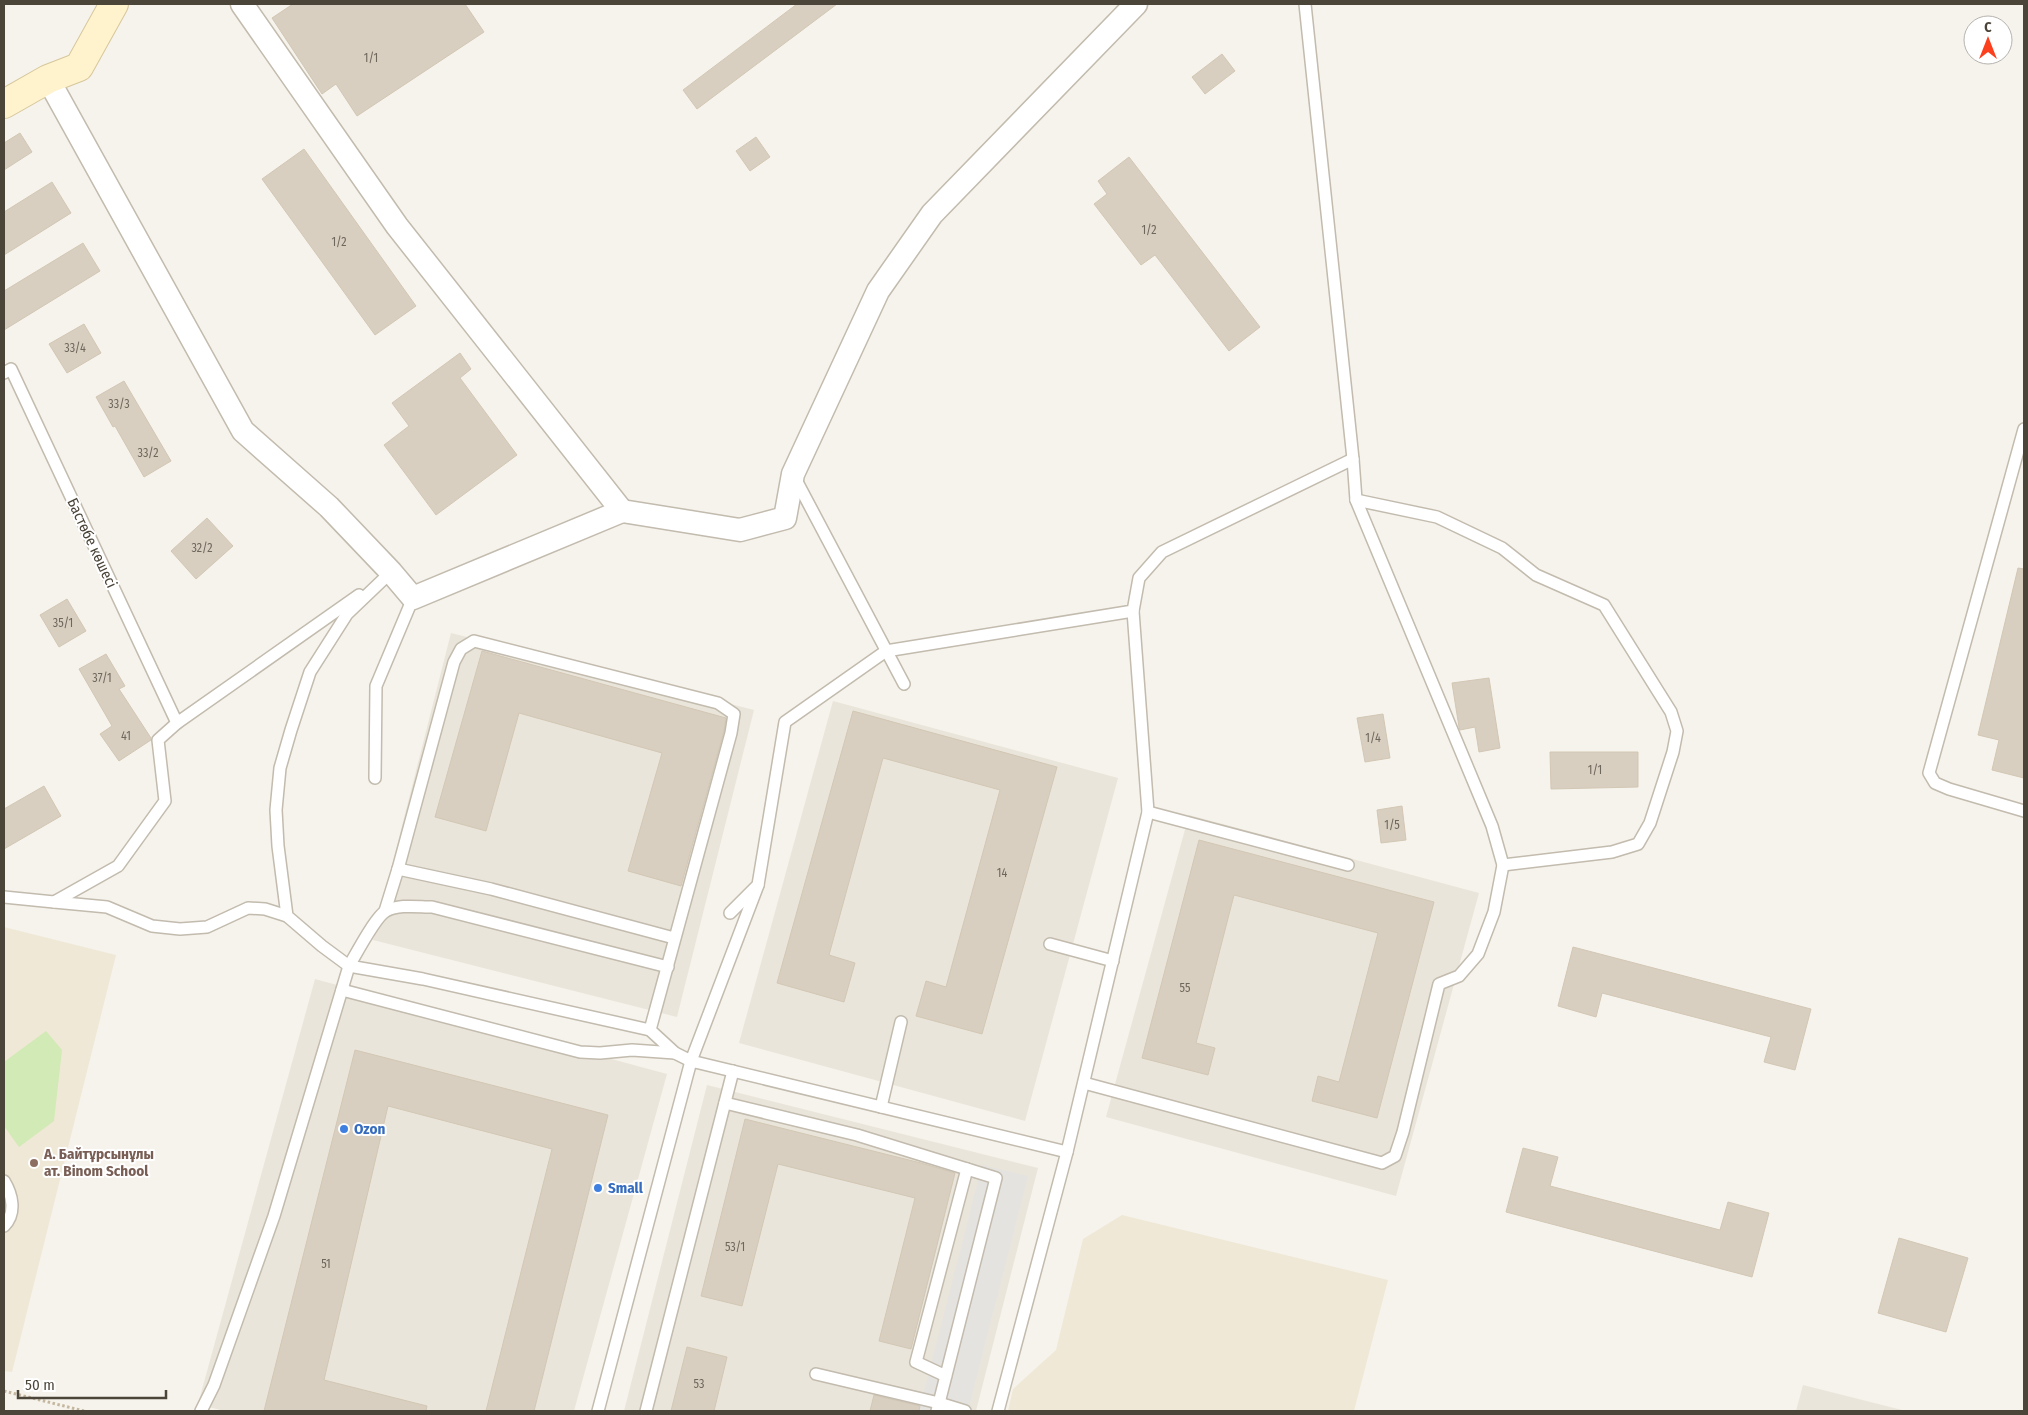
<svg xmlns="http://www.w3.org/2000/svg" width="2028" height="1415" font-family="'Fira Sans Condensed',sans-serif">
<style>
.residential{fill:#eae5da}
.education{fill:#efe8d6}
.green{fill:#d2eab5}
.parking{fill:#e5e3e0}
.building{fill:#d8cfc1;stroke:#d3c7b4}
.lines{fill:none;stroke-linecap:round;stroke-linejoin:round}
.lane-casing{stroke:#c2bbae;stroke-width:14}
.street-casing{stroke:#c2bbae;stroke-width:25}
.secondary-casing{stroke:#d6c79b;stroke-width:30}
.path{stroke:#c4b79f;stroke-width:3;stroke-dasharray:2.5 2.5;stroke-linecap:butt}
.lane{stroke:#fff;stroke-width:11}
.street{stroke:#fff;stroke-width:22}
.secondary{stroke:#fff3cd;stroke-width:28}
.shop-dot{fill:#3f7fe0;stroke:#fff;stroke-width:2}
.education-dot{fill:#8d6e63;stroke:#fff;stroke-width:2}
.labels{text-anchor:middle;stroke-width:4;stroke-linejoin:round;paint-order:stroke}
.number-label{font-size:12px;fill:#6e675b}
.street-label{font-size:15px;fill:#4b4439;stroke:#fff}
.shop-label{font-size:15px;font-weight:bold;fill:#366cbe;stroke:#fff;text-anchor:start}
.education-label{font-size:15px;font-weight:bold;fill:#785e54;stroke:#fff;text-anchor:start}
</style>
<rect width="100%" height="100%" fill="#f6f3ec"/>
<g class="residential">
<path d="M451,633L754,710L677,1017L373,940Z"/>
<path d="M833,701L1118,778L1025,1121L739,1043Z"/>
<path d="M1189,815L1479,893L1396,1196L1106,1117Z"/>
<path d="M315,979L667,1074L574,1411H224L198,1404Z"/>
<path d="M707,1085L1038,1168L976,1411H624Z"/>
<path d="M1803,1385L1906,1411H1796Z"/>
</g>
<g class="education">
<path d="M4,927L116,955L12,1372L4,1371Z"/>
<path d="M1122,1215L1388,1280L1354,1411H1008L1013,1389L1056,1350L1083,1239Z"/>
</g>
<path class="green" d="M46,1031L62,1050L54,1121L19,1147L4,1126V1062Z"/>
<path class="parking" d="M982,1165L1028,1176L968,1411H919Z"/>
<g class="building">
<path d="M293,4H465L484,32L357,116L336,84L322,94L272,18Z"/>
<path d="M797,4H837L697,109L683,90Z"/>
<path d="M1222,54L1235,71L1205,94L1192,77Z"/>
<path d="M20,133L32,152L4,170V143Z"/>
<path d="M756,137L770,157L750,171L736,151Z"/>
<path d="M304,149L416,306L375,335L262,179Z"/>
<path d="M1129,157L1260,327L1229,351L1155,255L1141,265L1094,204L1107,194L1098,181Z"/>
<path d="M52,182L71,213L4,255V212Z"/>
<path d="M83,243L100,271L4,330V291Z"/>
<path d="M84,324L101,353L67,373L49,344Z"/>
<path d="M460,353L471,369L460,378L517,455L436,515L384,445L409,426L392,403Z"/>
<path d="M124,381L171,461L144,477L115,426L113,427L96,397Z"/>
<path d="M207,518L233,546L196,579L171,551Z"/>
<path d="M2018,568L2024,569V778L1992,770L1999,740L1978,735Z"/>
<path d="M67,599L86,631L59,647L40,615Z"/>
<path d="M482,651L726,718L724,731L681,886L628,871L662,753L519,713L486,831L435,817Z"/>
<path d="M106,654L125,686L119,689L151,738V740L119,761L100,734L112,726L79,669Z"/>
<path d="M1489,678L1500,748L1479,752L1475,727L1460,730L1459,727L1452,683Z"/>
<path d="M853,711L1057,767L982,1034L916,1016L926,981L946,987L1000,790L883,758L829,955L855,963L844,1002L777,983Z"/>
<path d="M1383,714L1390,758L1365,762L1357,718Z"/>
<path d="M1550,752H1638V787L1551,789Z"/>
<path d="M44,786L61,816L4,849V809Z"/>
<path d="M1402,806L1406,840L1381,843L1377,810Z"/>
<path d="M1199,840L1434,902L1377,1118L1312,1101L1318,1076L1339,1082L1378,933L1234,895L1196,1043L1215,1048L1208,1075L1142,1058Z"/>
<path d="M1573,947L1811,1009L1795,1070L1764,1062L1771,1037L1602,993L1596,1017L1558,1006Z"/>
<path d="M355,1050L608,1115L534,1411H486L552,1149L388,1106L324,1380L427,1406L426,1411H264Z"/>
<path d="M745,1119L921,1163L955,1173L911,1349L879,1341L915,1198L778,1164L742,1306L701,1296Z"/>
<path d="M1523,1148L1558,1157L1550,1186L1720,1230L1728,1202L1769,1213L1752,1277L1506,1212Z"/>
<path d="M1899,1238L1968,1258L1946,1332L1878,1313Z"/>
<path d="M687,1347L727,1357L714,1411H671Z"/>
<path d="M874,1395L920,1406L919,1411H870Z"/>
</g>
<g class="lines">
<defs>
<g id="lane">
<path d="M4,373L11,369L177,723"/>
<path d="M2024,429L1929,773L1935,783L1949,789L2024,811"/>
<path d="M795,478L904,684"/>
<path d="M1356,500L1437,517L1502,548L1536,575L1604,605L1671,712L1677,731L1673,752L1650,823L1638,844L1612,852L1503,865"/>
<path d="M391,572L347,614L310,672L291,730L280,768L276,810L278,846L287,916L322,946L349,966L423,979L650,1030L675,1053L691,1061L758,885"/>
<path d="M375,778L376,686L413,598"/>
<path d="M1148,812L1348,865"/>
<path d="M398,869L491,889L674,938"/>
<path d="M4,897L54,902L118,866L165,801L158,740L177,723L359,595"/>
<path d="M54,902L107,907L152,926L180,929L207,927L248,908L265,909L287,916"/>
<path d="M385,911L398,869L454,662L461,649L474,641L718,703L734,714L731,733L650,1030"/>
<path d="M730,913L758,885L785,722L886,651L1133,611L1139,578L1162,552L1353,459"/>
<path d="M1050,944L1113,961"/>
<path d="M342,990L580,1052L600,1053L632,1050L675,1053"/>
<path d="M1084,1083L1382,1163L1395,1156L1403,1132L1439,984L1459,976L1478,954L1494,912L1503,865L1492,826L1356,500L1353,459L1305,4"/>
<path d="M725,1103L857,1135L967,1169"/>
<path d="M881,1107L901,1022"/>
<path d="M4,1181C12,1194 17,1213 4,1226"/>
<path d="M816,1374L939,1403L965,1411"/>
<path d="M201,1411L214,1385L274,1216L349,966C356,954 376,916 386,911C399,904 418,907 432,907L668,967"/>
<path d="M598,1411L691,1061L1067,1152"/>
<path d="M646,1411L733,1071"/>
<path d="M937,1411L996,1178L967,1169L916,1362L946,1376"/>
<path d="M998,1411L1067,1152L1148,812L1133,611"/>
</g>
<g id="street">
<path d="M48,79L243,431L329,507L391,572L413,598L622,511L397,226L242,4"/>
<path d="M622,511L740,530L785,518L793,474L878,291L932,214L1136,4"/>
</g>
<path id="secondary" d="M4,104L48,79L79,67L114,4"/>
</defs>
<use href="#lane" class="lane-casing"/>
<use href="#street" class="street-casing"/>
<use href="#secondary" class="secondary-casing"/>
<path class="path" d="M4,1391L84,1411"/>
<use href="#lane" class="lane"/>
<use href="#street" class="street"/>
<use href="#secondary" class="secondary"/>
</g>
<g class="shop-dot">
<circle cx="344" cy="1129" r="5"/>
<circle cx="598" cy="1188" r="5"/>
</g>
<circle class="education-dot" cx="34" cy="1163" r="5"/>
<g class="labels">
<g class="number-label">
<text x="371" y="62">1/1</text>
<text x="1149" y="234">1/2</text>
<text x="339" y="246">1/2</text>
<text x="75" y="352">33/4</text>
<text x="119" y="408">33/3</text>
<text x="148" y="457">33/2</text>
<text x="202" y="552">32/2</text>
<text x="63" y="627">35/1</text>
<text x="102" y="682">37/1</text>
<text x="126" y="740">41</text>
<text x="1373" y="742">1/4</text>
<text x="1595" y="774">1/1</text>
<text x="1392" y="829">1/5</text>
<text x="1002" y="877">14</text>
<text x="1185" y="992">55</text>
<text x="735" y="1251">53/1</text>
<text x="326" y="1268">51</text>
<text x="699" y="1388">53</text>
</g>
<g class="street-label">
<text transform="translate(92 543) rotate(65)" y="5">Бастөбе көшесі</text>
</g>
<g class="shop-label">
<text x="354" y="1134">Ozon</text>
<text x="608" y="1193">Small</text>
</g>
<g class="education-label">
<text x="44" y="1159">А. Байтұрсынұлы<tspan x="44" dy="17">ат. Binom School</tspan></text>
</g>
</g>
<rect width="2028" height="1415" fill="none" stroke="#4b4439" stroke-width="10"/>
<g transform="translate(1988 40)"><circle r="24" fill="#ffffff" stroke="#b7b4b0"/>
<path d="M0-4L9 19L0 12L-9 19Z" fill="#fc3f1d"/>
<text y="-8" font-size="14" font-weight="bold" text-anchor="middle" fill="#4b4439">С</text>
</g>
<path d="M18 1390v8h148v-8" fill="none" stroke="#4b4439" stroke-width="2.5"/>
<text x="25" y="1390" font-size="15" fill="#4b4439" stroke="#ffffff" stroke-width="4" paint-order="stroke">50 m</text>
</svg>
